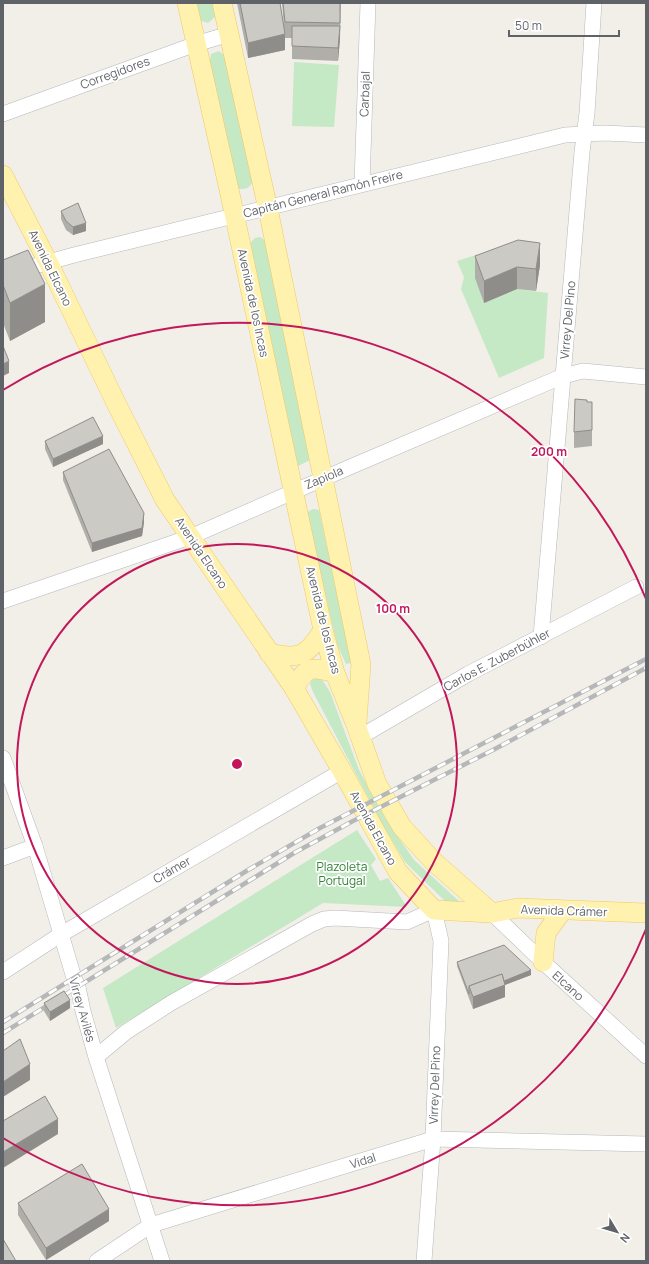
<svg xmlns="http://www.w3.org/2000/svg" width="649" height="1264" font-family="Manrope,sans-serif">
<style>
.green{fill:#c5e8c5}
.lines{fill:none;stroke-linecap:round;stroke-linejoin:round}
.minor-casing{stroke:#b5b8bc;stroke-width:16}
.major-casing{stroke:#f2c960;stroke-width:20}
.minor{stroke:#fff;stroke-width:15}
.major{stroke:#fff2af;stroke-width:19}
.rail-casing{stroke:#b6b7b8;stroke-width:4.5}
.rail{stroke:#fff;stroke-width:3;stroke-dasharray:9;stroke-linecap:butt}
.wall{fill:#afaea9}
.shaded-wall{fill:#8f8d8a}
.building{fill:#cccac5;stroke:#8f8d8a}
.ring{fill:none;stroke:#c2185b;stroke-width:2}
.labels{text-anchor:middle;stroke-width:3.5;stroke-linejoin:round;paint-order:stroke}
.street-label{font-size:12px;fill:#5f6368;stroke:#fff}
.park-label{font-size:12px;fill:#348238;stroke:#fff}
.centre{fill:#c2185b;stroke:#fff;stroke-width:2}
.ring-label{font-size:12px;text-anchor:middle;font-weight:bold;fill:#c2185b;stroke:#fff;stroke-width:3.5;stroke-linejoin:round;paint-order:stroke}
</style>
<rect width="100%" height="100%" fill="#f1efe8"/>
<g class="green">
<path d="M195,3H213L216,16L208,23L198,20Z"/>
<path d="M219,51L224,55L253,180C250,188 248,189 239,189L235,185L209,67L211,54Z"/>
<path d="M294,62L339,65L334,127L292,126Z"/>
<path d="M260,237L266,241L312,459L298,466L250,243L255,238Z"/>
<path d="M479,254L517,260L484,303L517,289L548,293L544,358L499,378L461,289L464,277L457,261Z"/>
<path d="M313,509L319,510L349,647L351,663L346,664L337,644L306,513Z"/>
<path d="M318,678L323,681L330,692L359,770L385,818L414,860L463,905L446,902L405,862L380,820L313,692L310,684L312,679Z"/>
<path d="M357,830L376,859L371,865L380,881L388,878L407,907L323,903L116,1028L103,988Z"/>
</g>
<g class="lines">
<defs>
<g id="minor">
<path d="M3,114L196,44L229,34"/>
<path d="M362,184L368,3"/>
<path d="M3,275L74,255L565,135L605,133L646,135"/>
<path d="M3,601L190,537L350,467L563,376L583,371L646,377"/>
<path d="M541,637L582,152L587,113L594,3"/>
<path d="M360,737L468,674L636,587"/>
<path d="M3,758L35,846L74,978L78,987L83,1011L96,1057L162,1261"/>
<path d="M3,858L35,846"/>
<path d="M492,913L543,962L646,1056"/>
<path d="M3,972L60,935L342,771"/>
<path d="M96,1057L126,1032L171,1003L312,924L324,919L335,918L407,922L434,910L441,941L433,1139L424,1261"/>
<path d="M97,1261L151,1225L433,1139L646,1144"/>
</g>
<g id="major">
<path d="M187,3L230,194L323,630L335,673L356,725L377,784L402,827L434,862L492,913"/>
<path d="M222,3L268,209L361,664L357,722"/>
<path d="M3,175L48,262L117,405L165,500L294,688L342,771L398,872L434,910L492,913L518,908L646,913"/>
<path d="M269,653C299,660 307,656 323,630"/>
<path d="M294,688C307,666 311,666 335,673"/>
<path d="M543,962L546,933L562,911"/>
</g>
</defs>
<use href="#minor" class="minor-casing"/>
<use href="#major" class="major-casing"/>
<use href="#minor" class="minor"/>
<use href="#major" class="major"/>
<defs>
<g id="rail">
<path d="M3,1022L248,870L320,828L646,659"/>
<path d="M3,1033L294,853L353,821L493,750L646,668"/>
</g>
</defs>
<use href="#rail" class="rail-casing"/>
<use href="#rail" class="rail"/>
</g>
<g class="wall">
<path d="M237,3H280L284,26L282,3H341L340,39L338,61L292,59V38H285V50L248,58Z"/>
<path d="M61,211L86,231L73,235L66,230L61,219Z"/>
<path d="M475,256L540,265L536,291L517,289L484,303L475,278Z"/>
<path d="M3,260L45,322L10,341L3,323Z"/>
<path d="M587,402H592V446L574,448V432Z"/>
<path d="M45,441L103,444L53,467L45,449Z"/>
<path d="M63,472L144,522L142,536L92,552L63,480Z"/>
<path d="M457,962L531,975L505,985V997L473,1009L457,966Z"/>
<path d="M44,1003L70,1008L50,1021L44,1011Z"/>
<path d="M18,1203L109,1221L46,1260L18,1215Z"/>
</g>
<g class="shaded-wall">
<path d="M340,26V39L338,61V48Z"/>
<path d="M285,34V50L248,58V43Z"/>
<path d="M86,223V231L73,235V227Z"/>
<path d="M540,243V265L536,291V269Z"/>
<path d="M517,267V289L484,303V281Z"/>
<path d="M45,284V322L10,341V303Z"/>
<path d="M9,361V373L3,376V364Z"/>
<path d="M103,436V444L53,467V459Z"/>
<path d="M144,513V522L142,536L92,552V543Z"/>
<path d="M531,970V975L484,993L505,985V997L473,1009V997L472,993Z"/>
<path d="M70,1000V1008L50,1021V1012Z"/>
<path d="M30,1064V1080L3,1097V1082Z"/>
<path d="M58,1119V1134L3,1168V1152Z"/>
<path d="M109,1209V1221L46,1260V1248Z"/>
</g>
<g class="building">
<path d="M240,3H280L285,34L248,43Z"/>
<path d="M283,3H340V23L285,22Z"/>
<path d="M292,26H340L338,48L292,46Z"/>
<path d="M78,203L86,223L73,227L66,221L61,211Z"/>
<path d="M518,240L540,243L536,269L517,267L484,281L475,256Z"/>
<path d="M28,250L45,284L10,303L3,285V260Z"/>
<path d="M3,346L9,361L3,364Z"/>
<path d="M575,399L587,400V402H592V430L574,432Z"/>
<path d="M93,417L103,436L53,459L45,441Z"/>
<path d="M109,449L144,513L142,528L92,543L63,472Z"/>
<path d="M504,945L531,970L504,981L502,974L469,986V994L457,962Z"/>
<path d="M502,974L505,985L473,997L469,986Z"/>
<path d="M64,991L70,1000L50,1012L44,1003Z"/>
<path d="M20,1039L30,1064L3,1082V1051Z"/>
<path d="M45,1096L58,1119L3,1152V1121Z"/>
<path d="M82,1164L109,1209L46,1248L18,1203Z"/>
<path d="M3,1239L16,1261H3Z"/>
</g>
<g class="ring">
<circle cx="237" cy="764" r="220"/>
<path d="M646 929A441 441 0 0 1 3 1138M3 390A441 441 0 0 1 646 599"/>
</g>
<g class="labels">
<g class="street-label">
<text transform="translate(115 73) rotate(-20)" y="4">Corregidores</text>
<text transform="translate(365 94) rotate(-88)" y="4">Carbajal</text>
<text transform="translate(323 194) rotate(-14)" y="4">Capitán General Ramón Freire</text>
<text transform="translate(50 268) rotate(64)" y="4">Avenida Elcano</text>
<text transform="translate(253 303) rotate(78)" y="4">Avenida de los Incas</text>
<text transform="translate(568 320) rotate(-85)" y="4">Virrey Del Pino</text>
<text transform="translate(324 478) rotate(-23)" y="4">Zapiola</text>
<text transform="translate(201 553) rotate(56)" y="4">Avenida Elcano</text>
<text transform="translate(323 620) rotate(76)" y="4">Avenida de los Incas</text>
<text transform="translate(497 660) rotate(-28)" y="4">Carlos E. Zuberbühler</text>
<text transform="translate(373 828) rotate(61)" y="4">Avenida Elcano</text>
<text transform="translate(172 870) rotate(-30)" y="4">Crámer</text>
<text transform="translate(564 911) rotate(2)" y="4">Avenida Crámer</text>
<text transform="translate(568 986) rotate(42)" y="4">Elcano</text>
<text transform="translate(82 1010) rotate(74)" y="4">Virrey Avilés</text>
<text transform="translate(435 1085) rotate(-88)" y="4">Virrey Del Pino</text>
<text transform="translate(363 1161) rotate(-17)" y="4">Vidal</text>
</g>
<g class="park-label">
<text x="342" y="871">Plazoleta<tspan x="342" dy="14">Portugal</tspan></text>
</g>
</g>
<circle cx="237" cy="764" r="6" class="centre"/>
<g class="ring-label">
<text x="549" y="456">200 m</text>
<text x="393" y="613">100 m</text>
</g>
<rect width="649" height="1264" fill="none" stroke="#5f6368" stroke-width="8"/>
<g transform="translate(617 1232) rotate(128)" stroke="#ffffff" stroke-width="3" paint-order="stroke">
<path d="M0-3L7 15L0 10L-7 15Z" fill="#5f6368"/>
<text y="-6" font-size="11" font-weight="bold" text-anchor="middle" fill="#5f6368">N</text>
</g>
<path d="M509 30v6h110v-6" fill="none" stroke="#5f6368" stroke-width="2"/>
<text x="515" y="30" font-size="12" fill="#5f6368" stroke="#ffffff" stroke-width="3" paint-order="stroke">50 m</text>
</svg>
